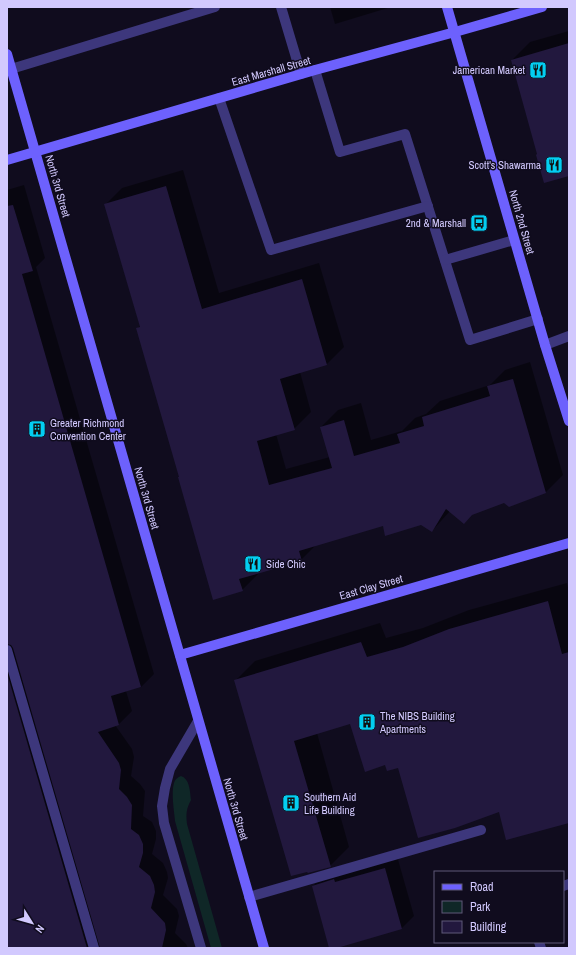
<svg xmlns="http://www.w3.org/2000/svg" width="576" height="955" font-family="'Archivo Narrow',sans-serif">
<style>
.green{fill:#0f2727}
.shadow{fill:#0007}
.building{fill:#22183e}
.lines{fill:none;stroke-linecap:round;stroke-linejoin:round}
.lane{stroke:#3d377c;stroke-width:10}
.secondary{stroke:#6d61fd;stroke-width:10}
.labels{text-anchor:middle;stroke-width:3;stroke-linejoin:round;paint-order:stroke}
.poi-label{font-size:11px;fill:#d2c9fe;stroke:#100c1e;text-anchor:start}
.street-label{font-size:11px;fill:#d2c9fe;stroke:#100c1e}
</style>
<rect width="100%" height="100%" fill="#100c1e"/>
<path class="green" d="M181,776C190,779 190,792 191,800C186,809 186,814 187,824L222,948H211L175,821C174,811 171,792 174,783C175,779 178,777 181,776Z"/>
<g class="shadow">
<path d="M330,7H391L335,24Z"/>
<path d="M569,31V175L538,154L512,60L530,42Z"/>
<path d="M183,170L219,293L319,263L344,347L327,364L300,372L311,412L294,429L276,434L286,469L330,457L321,427L338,410L361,403L371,440L402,431L415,418L426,414L440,401L490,385L505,370L530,362L563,475L546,492L510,506L504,502L450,511L432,531L422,524L383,525L317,544L301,560L259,572V573L242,590L180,476L137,329L140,326L105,205L122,188Z"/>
<path d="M24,185L45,258L36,267L154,674L141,687L126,691L132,711L119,724L115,725L132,749L134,757L131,776L140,784L145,791L143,816L152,822L156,831V839L152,854L163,863L167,872L168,878L163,895L177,909L179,916L175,933L186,944L188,948H7V190Z"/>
<path d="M567,583L569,592V822L499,811L399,767L386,764L351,723L317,733L349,847L330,866L236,680L255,661L380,623L386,638L423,628L469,610Z"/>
<path d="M397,856L414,916L402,928L333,948H330L313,886L325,874Z"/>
</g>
<g class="building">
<path d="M569,43V176L544,183L536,155L537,154L511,60Z"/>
<path d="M166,186L202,309L302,279L327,365L280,379L295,430L257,441L269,485L332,468L320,427L344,420L354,456L400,443L397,434L424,426L422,417L490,396L487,386L513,379L546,493L509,507L504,503L472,515L464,524L446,509L432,532L421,525L385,536L383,526L299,551L302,561L239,579L243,591L213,600L178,477H179L136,328L140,327L104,204Z"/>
<path d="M13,205L33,271L22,274L141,687L111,696L119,725L98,732L119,763L121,770L119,789L127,797L132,805L131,829L139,835L143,844V853L139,867L150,876L154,885L155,892L151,908L165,923L166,930L162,948H100L13,648L11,645L7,644V206Z"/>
<path d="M548,601L562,654L569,652V823L506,840L499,812L455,828L418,838L398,768L387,771L385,765L365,772L350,724L294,741L331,867L308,873L307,872L291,876L234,680L361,642L367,657L403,647L449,629Z"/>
<path d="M7,673L87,948H7Z"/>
<path d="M385,868L402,929L337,948H329L312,886L334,879L335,882Z"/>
</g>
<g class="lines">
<g class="lane">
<path d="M281,7L301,74"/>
<path d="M11,69L215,7"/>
<path d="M315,70L340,152L405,134L470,340L538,319"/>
<path d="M219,98L271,250L428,206"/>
<path d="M445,260L514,240"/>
<path d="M545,345L569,336"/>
<path d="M7,650L94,948"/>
<path d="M198,721L170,769L165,788L162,806L164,823L201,948"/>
<path d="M563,886L569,884"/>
<path d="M249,897L481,830"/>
<path d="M539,942L541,948"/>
</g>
<g class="secondary">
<path d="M447,7L545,345L569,421"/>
<path d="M7,54L264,948"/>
<path d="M7,160L315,70L455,32L542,7"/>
<path d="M180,655L569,543"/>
</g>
</g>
<defs>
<symbol id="restaurant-square" viewBox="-11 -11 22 22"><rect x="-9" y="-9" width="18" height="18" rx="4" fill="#03cef1" stroke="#100c1e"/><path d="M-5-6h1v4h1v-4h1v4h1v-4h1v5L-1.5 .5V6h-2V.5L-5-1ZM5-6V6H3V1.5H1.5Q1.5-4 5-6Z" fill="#111"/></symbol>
<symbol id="bus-square" viewBox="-11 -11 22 22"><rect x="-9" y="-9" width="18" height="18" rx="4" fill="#03cef1" stroke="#100c1e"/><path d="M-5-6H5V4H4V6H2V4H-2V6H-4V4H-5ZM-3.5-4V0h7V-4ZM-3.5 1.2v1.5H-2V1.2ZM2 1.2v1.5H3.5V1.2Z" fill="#111"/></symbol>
<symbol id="building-square" viewBox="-11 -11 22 22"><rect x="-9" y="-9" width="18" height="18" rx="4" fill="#03cef1" stroke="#100c1e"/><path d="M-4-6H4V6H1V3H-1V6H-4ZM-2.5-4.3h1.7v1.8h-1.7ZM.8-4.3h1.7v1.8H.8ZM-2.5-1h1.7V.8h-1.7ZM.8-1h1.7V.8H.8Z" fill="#111"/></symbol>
</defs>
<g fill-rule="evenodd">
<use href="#restaurant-square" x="528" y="60" width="20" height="20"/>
<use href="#restaurant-square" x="544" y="155" width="20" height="20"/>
<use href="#bus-square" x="469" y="213" width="20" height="20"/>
<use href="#building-square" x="27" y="419" width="20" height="20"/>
<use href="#restaurant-square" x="243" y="554" width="20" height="20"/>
<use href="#building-square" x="357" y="712" width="20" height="20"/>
<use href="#building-square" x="281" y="793" width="20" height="20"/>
</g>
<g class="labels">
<g class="poi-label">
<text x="525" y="74" text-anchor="end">Jamerican Market</text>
<text x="541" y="169" text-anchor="end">Scott's Shawarma</text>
<text x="466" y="227" text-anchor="end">2nd &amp; Marshall</text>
<text x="50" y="427">Greater Richmond<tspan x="50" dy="13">Convention Center</tspan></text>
<text x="266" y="568">Side Chic</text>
<text x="380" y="720">The NIBS Building<tspan x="380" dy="13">Apartments</tspan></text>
<text x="304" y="801">Southern Aid<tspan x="304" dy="13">Life Building</tspan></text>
</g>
<g class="street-label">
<text transform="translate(271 71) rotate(-16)" y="4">East Marshall Street</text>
<text transform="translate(58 186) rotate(74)" y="4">North 3rd Street</text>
<text transform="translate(522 222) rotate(74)" y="4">North 2nd Street</text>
<text transform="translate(147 498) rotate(74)" y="4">North 3rd Street</text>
<text transform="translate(371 587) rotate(-16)" y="4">East Clay Street</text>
<text transform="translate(236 809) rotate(74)" y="4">North 3rd Street</text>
</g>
</g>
<rect width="576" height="955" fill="none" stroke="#d2c9fe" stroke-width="16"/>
<rect x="434" y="871" width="130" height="72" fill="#100c1e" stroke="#5e5878"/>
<rect x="442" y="884" width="20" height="6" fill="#6d61fd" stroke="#5e5878"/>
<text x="470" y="891" font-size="12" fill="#d2c9fe">Road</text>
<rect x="442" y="901" width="20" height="12" fill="#0f2727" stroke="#5e5878"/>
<text x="470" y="911" font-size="12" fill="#d2c9fe">Park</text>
<rect x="442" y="921" width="20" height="12" fill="#22183e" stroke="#5e5878"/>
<text x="470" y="931" font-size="12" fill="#d2c9fe">Building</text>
<g transform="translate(32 923) rotate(127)" stroke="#100c1e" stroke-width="3" paint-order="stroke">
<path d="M0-3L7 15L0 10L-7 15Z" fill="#d2c9fe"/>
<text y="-6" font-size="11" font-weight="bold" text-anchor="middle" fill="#d2c9fe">N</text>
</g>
</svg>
